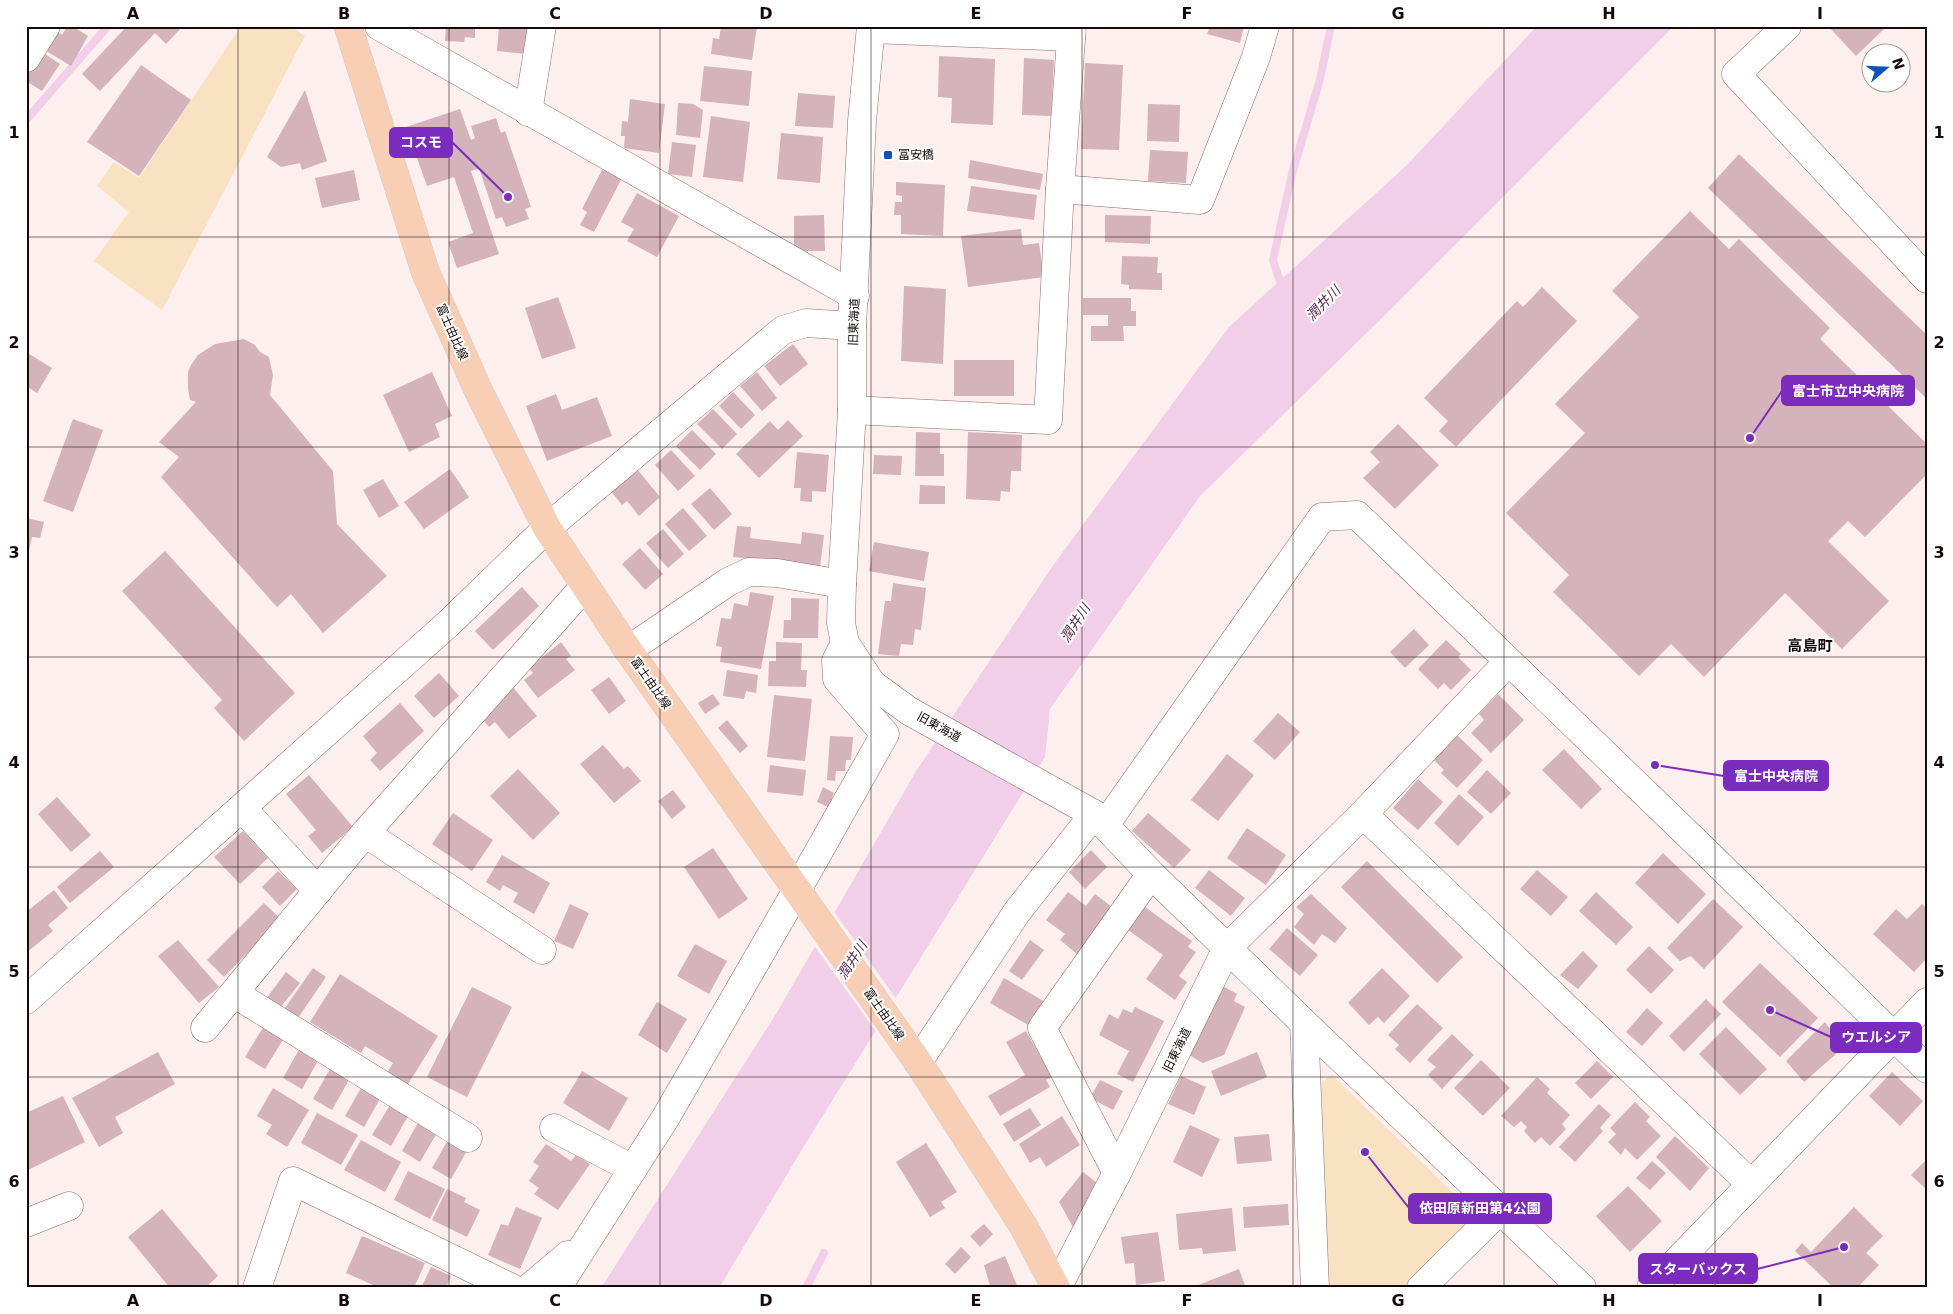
<svg xmlns="http://www.w3.org/2000/svg" width="1953" height="1314" font-family="'DejaVu Sans','Noto Sans JP',sans-serif">
<style>
.green{fill:#f8e2c1}
.water{fill:#f2cfe8}
.pier{fill:#fdefed}
.lines{fill:none;stroke-linecap:round;stroke-linejoin:round}
.stream{stroke:#f2cfe8;stroke-width:8}
.building{fill:#d4b3bb}
.minor-casing{stroke:#8b6d69;stroke-width:29}
.major-casing{stroke:#d0cece;stroke-width:29}
.minor{stroke:#fff;stroke-width:28}
.major{stroke:#f8ceb4;stroke-width:28}
.grid{fill:none;stroke:#150a09;stroke-width:1;stroke-opacity:0.55}
.poi-dot{fill:#0a52bc;stroke:#fff;stroke-width:2}
.labels{text-anchor:middle;stroke-width:4;stroke-linejoin:round;paint-order:stroke}
.poi-label{font-size:12px;fill:#150a09;stroke:#fff;text-anchor:start}
.street-label{font-size:12px;fill:#150a09;stroke:#fff}
.water-label{font-size:14px;font-style:italic;fill:#5a2f51;stroke:#fff}
.quarter-label{font-size:15px;font-weight:bold;fill:#150a09;stroke:#fff}
.leader{fill:none;stroke:#7b2cbf;stroke-width:2}
.callout-dot{fill:#7b2cbf;stroke:#fff;stroke-width:2}
.callout{fill:#7b2cbf;stroke:#7b2cbf;stroke-width:2}
.callout-label{font-size:14px;text-anchor:middle;font-weight:bold;fill:#fff}
.neatline{fill:none;stroke:#150a09;stroke-width:2}
.grid-label{font-size:16px;text-anchor:middle;font-weight:bold;fill:#150a09}
</style>
<rect width="100%" height="100%" fill="#fdefed"/>
<g class="green">
<path d="M241,26H290L305,36L162,310L94,261L129,212L97,186L114,162L139,178Z"/>
<path d="M1332,1075L1479,1218L1406,1288H1328L1315,1086Z"/>
</g>
<path class="water" d="M1537,26H1674L1379,321L1200,496L1050,709L1045,757L801,1151L719,1288H601L776,1014L915,773L1054,564L1229,327L1407,165Z"/>
<path class="pier" d="M833,910L897,1000L877,1033L813,944Z"/>
<g class="lines">
<g class="stream">
<path d="M26,120L108,26"/>
<path d="M1283,291L1273,260L1292,174L1320,79L1331,26"/>
<path d="M806,1288L824,1253"/>
</g>
</g>
<g class="building">
<path d="M67,26H72L88,36L71,66L43,49L54,30L62,35Z"/>
<path d="M127,26H183L166,44L155,33L100,91L82,74Z"/>
<path d="M446,26H475V38L465,37L464,42L445,41Z"/>
<path d="M499,26H528L526,54L497,51Z"/>
<path d="M728,26H757L752,60L711,54L713,38L719,39L721,27L728,28Z"/>
<path d="M1210,26H1244L1240,43L1207,34Z"/>
<path d="M1828,26H1881L1884,29L1856,56Z"/>
<path d="M42,52L60,64L42,91L26,81V76Z"/>
<path d="M939,56L995,59L993,125L951,123L952,98L938,97Z"/>
<path d="M1024,58L1054,60L1051,116L1022,115Z"/>
<path d="M1085,63L1123,65L1119,150L1081,149Z"/>
<path d="M141,65L191,100L139,176L87,142Z"/>
<path d="M704,66L752,71L749,106L700,101Z"/>
<path d="M305,90L327,161L302,170L300,163L281,167L267,157Z"/>
<path d="M798,93L835,96L833,128L795,126Z"/>
<path d="M630,99L665,104L659,153L624,148L625,136H621L622,121L628,122Z"/>
<path d="M678,103L693,104L703,110L700,138L676,135Z"/>
<path d="M1148,104L1180,105L1179,142L1147,141Z"/>
<path d="M460,109L471,140L475,138L471,126L496,118L501,133L505,131L531,207L525,209L529,219L506,227L502,217L496,219L479,168L471,171L499,254L457,268L448,242L473,233L454,177L427,186L406,127Z"/>
<path d="M711,116L750,122L743,182L703,177Z"/>
<path d="M781,133L823,137L820,183L777,179Z"/>
<path d="M672,142L696,145L692,177L668,174Z"/>
<path d="M1150,150L1188,152L1186,183L1148,181Z"/>
<path d="M1739,154L1927,335V399L1708,188Z"/>
<path d="M970,160L1043,174L1040,190L968,178Z"/>
<path d="M603,168L622,178L594,232L580,225L587,212L582,209Z"/>
<path d="M354,170L360,200L322,208L315,178Z"/>
<path d="M896,182L945,185L943,236L901,234V215H894L895,202H902V196L896,195Z"/>
<path d="M971,186L1037,195L1034,220L967,211Z"/>
<path d="M637,193L679,216L657,257L627,241L634,229L621,222Z"/>
<path d="M1690,211L1729,249L1739,239L1830,328L1820,339L1927,444V474L1865,537L1848,521L1828,541L1889,601L1842,649L1785,593L1704,677L1671,644L1639,676L1553,592L1569,575L1506,513L1585,433L1555,404L1639,317L1612,291Z"/>
<path d="M824,215L825,251H794V216Z"/>
<path d="M1105,215L1151,216L1150,244L1105,242Z"/>
<path d="M1021,229L1023,245L1039,243L1044,277L968,287L961,236Z"/>
<path d="M1122,256L1158,257L1157,273H1162V290L1129,289V285L1121,284Z"/>
<path d="M904,286L946,289L943,364L901,361Z"/>
<path d="M1542,287L1577,321L1456,447L1439,431L1448,421L1424,398L1517,301L1523,307Z"/>
<path d="M558,297L576,348L542,359L525,308Z"/>
<path d="M1083,298H1131V311H1136V326H1123L1124,341H1091V326H1108V315H1083Z"/>
<path d="M244,339L255,345L260,352L269,357L273,375L270,395L333,471L337,524L387,576L323,633L291,594L277,607L161,477L179,457L159,442L196,402L190,400L188,389V372L191,365L198,355L215,344Z"/>
<path d="M793,344L808,364L780,386L764,366Z"/>
<path d="M26,352L52,368L37,393L26,386Z"/>
<rect x="954" y="360" width="60" height="36"/>
<path d="M432,372L452,416L435,424L440,437L409,452L383,395Z"/>
<path d="M757,372L777,398L762,411L740,386Z"/>
<path d="M733,392L755,415L741,429L719,406Z"/>
<path d="M556,394L562,410L597,397L612,436L547,461L526,406Z"/>
<path d="M713,409L737,434L722,449L697,424Z"/>
<path d="M73,419L103,430L73,512L43,501Z"/>
<path d="M788,420L803,436L759,478L736,454L770,421L778,430Z"/>
<path d="M1398,424L1439,465L1395,509L1363,478L1380,462L1370,452Z"/>
<path d="M692,430L716,454L700,470L676,446Z"/>
<path d="M916,432L940,433V454H944V476H915Z"/>
<path d="M968,432L1022,435L1021,471H1011L1010,492L1001,491L1000,501L966,499Z"/>
<path d="M671,450L695,476L678,491L655,465Z"/>
<path d="M797,452L829,455L826,492L812,491V502L800,501L801,488H794Z"/>
<path d="M874,455L902,456L901,475L873,474Z"/>
<path d="M636,468L660,497L639,516L627,501L622,505L610,490Z"/>
<path d="M450,469L469,497L424,529L404,502Z"/>
<path d="M383,479L399,506L379,518L363,490Z"/>
<path d="M920,485L945,486V504H919Z"/>
<path d="M710,488L732,514L714,530L691,504Z"/>
<path d="M683,508L707,536L689,551L665,524Z"/>
<path d="M26,518L44,522L40,538L32,537L27,560Z"/>
<path d="M737,526L751,527L750,538L801,544L802,532L824,535L820,567L733,557Z"/>
<path d="M663,529L684,554L668,568L646,543Z"/>
<path d="M874,542L929,552L924,581L869,571Z"/>
<path d="M640,548L663,574L645,590L622,564Z"/>
<path d="M165,551L295,693L244,741L214,708L222,700L122,591Z"/>
<path d="M893,583L926,588L921,630L915,629L913,645L901,644L899,656L878,654L885,601H891Z"/>
<path d="M522,587L539,606L493,650L475,631Z"/>
<path d="M750,592L774,596L761,669L720,662L722,647L716,646L721,618L731,619L734,603L748,606Z"/>
<path d="M791,598L819,599L818,638H783L784,620H791Z"/>
<path d="M1414,629L1429,645L1405,668L1390,652Z"/>
<path d="M1446,640L1461,654L1458,657L1471,670L1451,690L1444,683L1438,689L1418,669Z"/>
<path d="M561,642L571,656L566,659L575,670L538,698L524,680L533,673L529,668Z"/>
<path d="M776,642L802,643L801,670H807L806,687L768,686L769,661H776Z"/>
<path d="M727,670L758,675L756,693L746,691L744,699L723,696Z"/>
<path d="M439,673L459,696L434,718L414,696Z"/>
<path d="M609,677L626,701L609,714L591,690Z"/>
<path d="M511,685L537,716L509,739L495,722L489,727L477,713Z"/>
<path d="M713,694L720,704L705,714L698,703Z"/>
<path d="M1498,694L1524,720L1491,753L1471,733L1484,720L1479,714Z"/>
<path d="M774,695L812,699L805,761L767,757Z"/>
<path d="M400,703L424,731L380,771L370,760L377,753L363,736Z"/>
<path d="M1278,713L1300,732L1275,760L1253,741Z"/>
<path d="M727,720L748,746L740,753L718,728Z"/>
<path d="M1457,735L1483,760L1457,788L1441,773L1444,770L1433,759Z"/>
<path d="M830,736L853,737L851,760H846L845,771H836L835,781L827,780Z"/>
<path d="M603,745L624,769L628,766L641,781L614,803L580,764Z"/>
<path d="M1564,749L1602,789L1581,809L1542,770Z"/>
<path d="M1227,754L1254,775L1218,821L1191,800Z"/>
<path d="M770,765L806,770L803,796L767,792Z"/>
<path d="M518,769L560,813L533,840L490,796Z"/>
<path d="M1487,770L1511,793L1491,814L1467,792Z"/>
<path d="M309,775L353,827L322,853L308,836L316,830L286,794Z"/>
<path d="M1418,779L1443,802L1418,830L1393,808Z"/>
<path d="M823,787L834,793L828,807L817,802Z"/>
<path d="M673,790L686,807L672,819L658,801Z"/>
<path d="M1459,794L1484,817L1458,846L1434,823Z"/>
<path d="M57,797L91,835L71,852L38,814Z"/>
<path d="M453,813L493,840L472,871L432,844Z"/>
<path d="M1148,813L1191,850L1174,868L1132,831Z"/>
<path d="M1247,828L1286,855L1266,885L1227,858Z"/>
<path d="M243,831L268,858L240,884L214,857Z"/>
<path d="M713,848L748,899L719,919L684,867Z"/>
<path d="M1091,850L1107,867L1085,889L1069,872Z"/>
<path d="M100,851L114,867L70,903L57,887Z"/>
<path d="M1663,853L1706,894L1678,924L1635,883Z"/>
<path d="M502,855L550,883L534,914L513,902L518,893L503,885L500,891L486,882Z"/>
<path d="M1367,861L1463,957L1437,983L1341,887Z"/>
<path d="M1209,870L1245,898L1231,916L1195,888Z"/>
<path d="M1537,870L1568,897L1551,916L1520,889Z"/>
<path d="M278,871L297,889L280,906L262,887Z"/>
<path d="M54,890L68,908L48,925L53,931L26,953V912Z"/>
<path d="M1068,892L1086,906L1095,894L1112,907L1077,954L1060,940L1065,934L1046,920Z"/>
<path d="M1596,892L1633,927L1616,945L1579,911Z"/>
<path d="M1311,894L1347,928L1335,943L1322,934L1314,945L1294,927L1304,914L1296,907Z"/>
<path d="M1713,899L1743,927L1704,969L1691,956L1680,961L1667,948Z"/>
<path d="M264,903L281,919L224,977L207,960Z"/>
<path d="M570,904L589,913L573,949L554,941Z"/>
<path d="M1922,904L1927,909V958L1914,972L1873,934L1896,909L1907,919Z"/>
<path d="M1145,907L1192,941L1188,947L1196,952L1179,976L1187,982L1175,1000L1146,979L1163,955L1128,930Z"/>
<path d="M1287,928L1318,955L1300,976L1269,949Z"/>
<path d="M178,940L219,987L199,1003L158,956Z"/>
<path d="M1030,940L1044,950L1022,980L1009,971Z"/>
<path d="M695,944L727,961L709,994L677,976Z"/>
<path d="M1649,946L1674,970L1651,994L1626,970Z"/>
<path d="M1583,951L1598,966L1578,989L1560,975Z"/>
<path d="M1760,963L1818,1018L1780,1057L1722,1002Z"/>
<path d="M313,968L326,977L298,1018L285,1008Z"/>
<path d="M1382,968L1410,996L1384,1023L1378,1017L1369,1025L1348,1003Z"/>
<path d="M286,972L300,983L279,1009L266,999Z"/>
<path d="M340,974L438,1036L405,1089L385,1076L393,1063L365,1046L361,1053L310,1022Z"/>
<path d="M1004,978L1047,1003L1033,1028L990,1003Z"/>
<path d="M1221,985L1237,994L1234,1001L1245,1007L1224,1055L1203,1063L1189,1055Z"/>
<path d="M472,987L512,1007L467,1097L427,1077Z"/>
<path d="M1706,999L1721,1014L1684,1052L1669,1036Z"/>
<path d="M657,1002L687,1019L667,1053L638,1035Z"/>
<path d="M1417,1004L1443,1028L1410,1063L1395,1049L1399,1045L1388,1035Z"/>
<path d="M1135,1007L1164,1021L1133,1082L1117,1074L1129,1051L1099,1035L1109,1014L1118,1019L1123,1009L1132,1013Z"/>
<path d="M1647,1008L1663,1023L1642,1046L1626,1032Z"/>
<path d="M1825,1022L1844,1047L1804,1082L1786,1061Z"/>
<path d="M264,1026L284,1038L265,1069L245,1057Z"/>
<path d="M1726,1027L1767,1069L1740,1095L1699,1054Z"/>
<path d="M1026,1031L1052,1077L1046,1080L1050,1087L1000,1116L988,1096L1025,1075L1006,1042Z"/>
<path d="M1452,1034L1474,1055L1442,1089L1428,1075L1436,1067L1427,1060Z"/>
<path d="M300,1048L319,1059L302,1089L283,1078Z"/>
<path d="M158,1052L175,1084L115,1117L123,1133L99,1147L72,1098Z"/>
<path d="M1257,1052L1267,1077L1221,1096L1211,1071Z"/>
<path d="M1481,1060L1510,1088L1483,1116L1454,1088Z"/>
<path d="M1597,1061L1613,1077L1591,1099L1575,1083Z"/>
<path d="M330,1069L349,1080L332,1110L313,1099Z"/>
<path d="M582,1071L628,1098L609,1131L563,1103Z"/>
<path d="M1892,1072L1923,1101L1900,1126L1869,1096Z"/>
<path d="M1181,1076L1206,1087L1194,1115L1168,1104Z"/>
<path d="M1537,1077L1550,1089L1547,1093L1570,1115L1562,1124L1566,1129L1550,1146L1541,1137L1535,1143L1524,1131L1527,1127L1521,1121L1514,1127L1501,1116Z"/>
<path d="M1100,1080L1123,1091L1113,1110L1090,1098Z"/>
<path d="M362,1086L381,1097L364,1127L345,1116Z"/>
<path d="M273,1088L309,1110L287,1147L266,1134L272,1125L257,1116Z"/>
<path d="M63,1096L85,1142L26,1171V1113Z"/>
<path d="M1635,1102L1650,1117L1646,1121L1661,1136L1637,1160L1625,1148L1621,1155L1608,1142L1616,1134L1610,1128Z"/>
<path d="M1599,1104L1611,1115L1600,1128L1603,1131L1575,1162L1559,1147Z"/>
<path d="M390,1105L408,1116L391,1146L372,1135Z"/>
<path d="M1030,1108L1041,1125L1014,1142L1003,1124Z"/>
<path d="M317,1113L358,1135L341,1165L301,1143Z"/>
<path d="M1062,1116L1080,1145L1046,1167L1040,1157L1030,1163L1019,1144Z"/>
<path d="M419,1121L438,1131L420,1162L402,1151Z"/>
<path d="M1190,1125L1220,1139L1202,1177L1173,1162Z"/>
<path d="M1269,1134L1272,1161L1237,1164L1234,1137Z"/>
<path d="M1675,1136L1709,1168L1690,1191L1656,1157Z"/>
<path d="M449,1138L468,1149L451,1179L432,1168Z"/>
<path d="M361,1140L401,1162L385,1192L344,1170Z"/>
<path d="M926,1143L957,1192L941,1202L945,1208L930,1217L896,1162Z"/>
<path d="M546,1144L571,1161L576,1155L590,1164L558,1210L534,1194L539,1188L529,1181L539,1166L533,1162Z"/>
<path d="M1927,1159V1190L1911,1175Z"/>
<path d="M1652,1161L1666,1173L1650,1190L1636,1178Z"/>
<path d="M408,1171L445,1189L430,1219L394,1200Z"/>
<path d="M1083,1172L1096,1182L1073,1227L1059,1202Z"/>
<path d="M1628,1186L1662,1221L1630,1252L1596,1216Z"/>
<path d="M447,1189L466,1198L464,1202L480,1210L467,1237L432,1220Z"/>
<path d="M1288,1204L1289,1225L1244,1228L1243,1207Z"/>
<path d="M516,1207L542,1218L520,1269L488,1255L501,1224L508,1226Z"/>
<path d="M1854,1207L1883,1236L1866,1253L1879,1265L1857,1288H1834L1795,1251L1802,1243L1811,1252Z"/>
<path d="M1232,1208L1236,1251L1203,1254L1202,1248L1179,1250L1176,1214Z"/>
<path d="M162,1209L218,1276L205,1288H170L128,1237Z"/>
<path d="M984,1224L993,1234L980,1247L970,1236Z"/>
<path d="M1158,1232L1165,1281L1136,1285L1134,1263L1125,1264L1121,1237Z"/>
<path d="M362,1236L425,1263L414,1288H380L346,1273Z"/>
<path d="M961,1247L971,1257L955,1274L945,1264Z"/>
<path d="M1005,1256L1018,1288L990,1286L984,1265Z"/>
<path d="M431,1267L451,1276L446,1288H421Z"/>
<path d="M1239,1269L1246,1288H1191Z"/>
</g>
<g class="lines">
<defs>
<g id="minor">
<path d="M379,26L855,296"/>
<path d="M871,26L862,121L852,326V410L842,584L841,623L845,643L872,684L909,711L1094,814L1151,874L1304,1023L1315,1288"/>
<path d="M1787,26L1736,74L1927,279"/>
<path d="M871,29L1071,37"/>
<path d="M26,58L46,26"/>
<path d="M528,112L542,26"/>
<path d="M1060,189L1200,200L1256,57L1265,26"/>
<path d="M852,410L1048,420L1060,189L1072,26"/>
<path d="M628,650L728,582L749,572L777,573L842,584"/>
<path d="M242,808L318,891"/>
<path d="M1363,814L1751,1184"/>
<path d="M1105,825L1322,517L1357,515L1702,848L1927,1069"/>
<path d="M365,833L542,950"/>
<path d="M235,994L468,1138"/>
<path d="M26,1000L449,623L547,528L783,330L806,323L852,326"/>
<path d="M1304,1023L1582,1288"/>
<path d="M205,1028L365,833L585,586"/>
<path d="M918,1062L1017,912L1094,814"/>
<path d="M554,1128L633,1169"/>
<path d="M1117,1173L1042,1028L1151,874"/>
<path d="M26,1223L69,1206"/>
<path d="M257,1288L293,1181L512,1288"/>
<path d="M529,1288L568,1255"/>
<path d="M557,1288L666,1117L797,890L885,734L837,679L836,661L845,643"/>
<path d="M1057,1288L1117,1173L1227,948L1363,814L1508,662"/>
<path d="M1421,1288L1499,1211"/>
<path d="M1651,1288L1927,1002"/>
</g>
<path id="major" d="M348,26L425,271L479,392L547,528L628,650L918,1062L1024,1227L1056,1288"/>
</defs>
<use href="#minor" class="minor-casing"/>
<use href="#major" class="major-casing"/>
<use href="#minor" class="minor"/>
<use href="#major" class="major"/>
</g>
<path class="grid" d="M238,26V1288M449,26V1288M660,26V1288M871,26V1288M1082,26V1288M1293,26V1288M1504,26V1288M1715,26V1288M26,237H1927M26,447H1927M26,657H1927M26,867H1927M26,1077H1927"/>
<rect class="poi-dot" x="883" y="150" width="10" height="10" rx="2.5"/>
<g class="labels">
<g class="poi-label">
<text x="898" y="159">冨安橋</text>
</g>
<g class="street-label">
<text transform="translate(854 322) rotate(-88)" y="4">旧東海道</text>
<text transform="translate(452 332) rotate(66)" y="4">富士由比線</text>
<text transform="translate(651 683) rotate(55)" y="4">富士由比線</text>
<text transform="translate(939 727) rotate(29)" y="4">旧東海道</text>
<text transform="translate(884 1014) rotate(55)" y="4">富士由比線</text>
<text transform="translate(1177 1050) rotate(-64)" y="4">旧東海道</text>
</g>
<g class="water-label">
<text transform="translate(1323 303) rotate(-46)" y="5">潤井川</text>
<text transform="translate(1075 623) rotate(-57)" y="5">潤井川</text>
<text transform="translate(852 960) rotate(-57)" y="5">潤井川</text>
</g>
<g class="quarter-label">
<text x="1810" y="651">高島町</text>
</g>
</g>
<path class="leader" d="M508 197L452 142M1750 438L1782 391M1655 765L1724 776M1770 1010L1831 1037M1365 1152L1409 1208M1844 1247L1757 1269"/>
<g class="callout-dot">
<circle cx="508" cy="197" r="5"/>
<circle cx="1750" cy="438" r="5"/>
<circle cx="1655" cy="765" r="5"/>
<circle cx="1770" cy="1010" r="5"/>
<circle cx="1365" cy="1152" r="5"/>
<circle cx="1844" cy="1247" r="5"/>
</g>
<g class="callout">
<rect x="390" y="128" width="62" height="29" rx="5"/>
<rect x="1782" y="376" width="132" height="29" rx="5"/>
<rect x="1724" y="761" width="104" height="29" rx="5"/>
<rect x="1831" y="1023" width="90" height="29" rx="5"/>
<rect x="1409" y="1194" width="142" height="29" rx="5"/>
<rect x="1639" y="1254" width="118" height="29" rx="5"/>
</g>
<g class="callout-label">
<text x="421" y="147">コスモ</text>
<text x="1848" y="396">富士市立中央病院</text>
<text x="1776" y="781">富士中央病院</text>
<text x="1876" y="1042">ウエルシア</text>
<text x="1480" y="1213">依田原新田第4公園</text>
<text x="1698" y="1274">スターバックス</text>
</g>
<rect width="1953" height="1314" fill="none" stroke="#ffffff" stroke-width="55"/>
<g transform="translate(1886 68) rotate(71)"><circle r="24" fill="#ffffff" stroke="#a19d9d"/>
<path d="M0-4L9 19L0 12L-9 19Z" fill="#0a52bc"/>
<text y="-8" font-size="14" font-weight="bold" text-anchor="middle" fill="#150a09">N</text>
</g>
<rect x="28" y="28" width="1898" height="1258" class="neatline"/>
<g class="grid-label">
<text x="133" y="19">A</text>
<text x="344" y="19">B</text>
<text x="555" y="19">C</text>
<text x="766" y="19">D</text>
<text x="976" y="19">E</text>
<text x="1187" y="19">F</text>
<text x="1398" y="19">G</text>
<text x="1609" y="19">H</text>
<text x="1820" y="19">I</text>
<text x="14" y="138">1</text>
<text x="1939" y="138">1</text>
<text x="14" y="348">2</text>
<text x="1939" y="348">2</text>
<text x="14" y="558">3</text>
<text x="1939" y="558">3</text>
<text x="14" y="768">4</text>
<text x="1939" y="768">4</text>
<text x="14" y="977">5</text>
<text x="1939" y="977">5</text>
<text x="14" y="1187">6</text>
<text x="1939" y="1187">6</text>
<text x="133" y="1306">A</text>
<text x="344" y="1306">B</text>
<text x="555" y="1306">C</text>
<text x="766" y="1306">D</text>
<text x="976" y="1306">E</text>
<text x="1187" y="1306">F</text>
<text x="1398" y="1306">G</text>
<text x="1609" y="1306">H</text>
<text x="1820" y="1306">I</text>
</g>
</svg>
